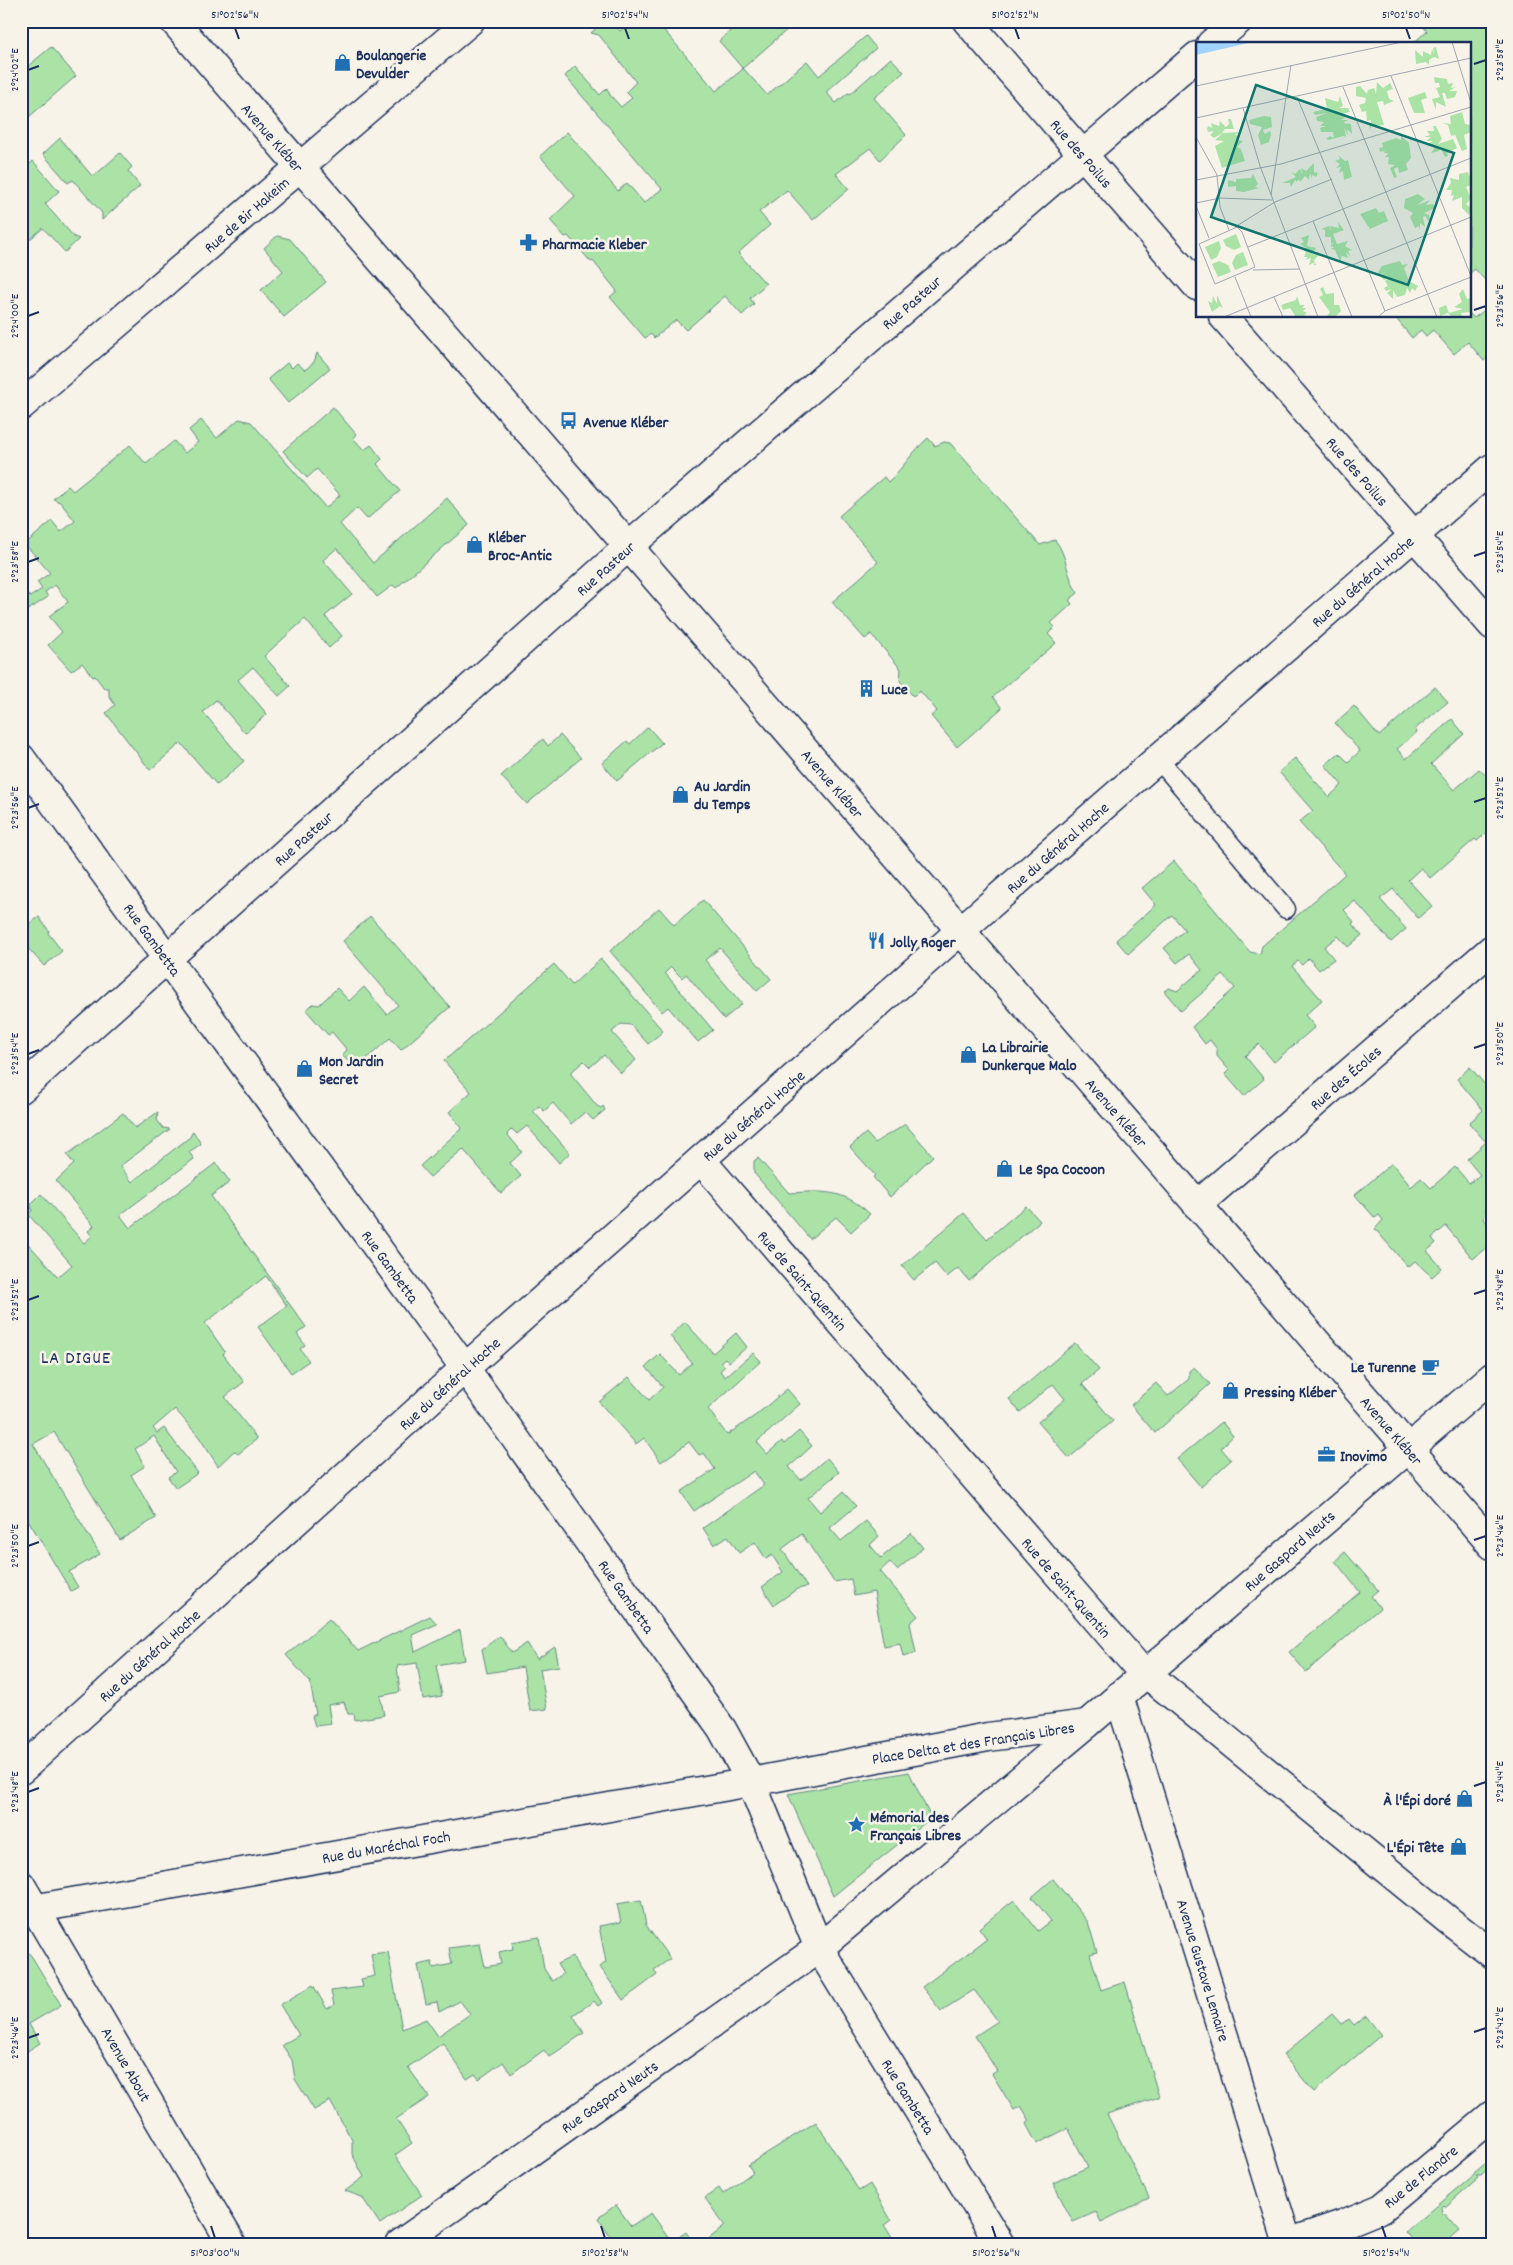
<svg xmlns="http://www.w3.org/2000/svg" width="1513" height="2265" font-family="Dekko,sans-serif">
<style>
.green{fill:#abe3a7;stroke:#638982}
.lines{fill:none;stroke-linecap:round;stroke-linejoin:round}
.lane-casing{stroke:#1b2f5e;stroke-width:21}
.street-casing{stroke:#1b2f5e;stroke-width:31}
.secondary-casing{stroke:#1b2f5e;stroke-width:31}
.lane{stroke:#f7f3e8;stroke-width:18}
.street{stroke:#f7f3e8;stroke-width:28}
.secondary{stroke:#f7f3e8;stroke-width:28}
.ticks{fill:none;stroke:#1b2f5e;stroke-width:2}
.labels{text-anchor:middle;stroke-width:5;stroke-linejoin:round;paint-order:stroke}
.poi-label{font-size:16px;font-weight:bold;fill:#1b2f5e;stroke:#f7f3e8;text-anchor:start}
.street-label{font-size:16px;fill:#1b2f5e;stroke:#f7f3e8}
.neighbourhood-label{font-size:18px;letter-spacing:1px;fill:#1b2f5e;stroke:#f7f3e8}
.inset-road{fill:none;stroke:#9fa5b1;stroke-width:1}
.view{fill:#0f766e;fill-opacity:0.15;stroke:#0f766e;stroke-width:2.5}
.inset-edge{fill:none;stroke:#1b2f5e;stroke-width:2.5}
.neatline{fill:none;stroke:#1b2f5e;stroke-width:2}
.ticks-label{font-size:12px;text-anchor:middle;fill:#1b2f5e}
</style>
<rect width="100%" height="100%" fill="#f7f3e8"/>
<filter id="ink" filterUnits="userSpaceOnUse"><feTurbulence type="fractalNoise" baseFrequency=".02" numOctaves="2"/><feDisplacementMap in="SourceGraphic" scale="10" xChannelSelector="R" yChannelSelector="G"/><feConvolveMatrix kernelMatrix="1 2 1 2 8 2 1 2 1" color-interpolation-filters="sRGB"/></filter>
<g filter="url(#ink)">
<g class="green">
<path d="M604,21H611L620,31L632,21H656L716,91L743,69L719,41L741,21H797L743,68L767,95L807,61L819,76L866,36L876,48L826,92L836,103L848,93L850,94L891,58L904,72L874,98L906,135L880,160L870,148L836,174L849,189L813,220L787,190L759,212L770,225L738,253L766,284L750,298L754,304L742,315L725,296L686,330L676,320L654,338L651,334L645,338L610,297L617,291L593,261L591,262L568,236L565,237L550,220L575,196L540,156L567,132L618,191L627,183L644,203L662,189L565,76L575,66L600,95L607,88L610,95L621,107L632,98L626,92L636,82L599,35L591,33Z"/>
<path d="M1424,21H1492V288L1475,269L1469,274V44H1412L1427,31L1421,24Z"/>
<path d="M51,47L76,76L21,124V72Z"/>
<path d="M60,138L93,177L120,153L132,167L128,171L140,186L102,220V213L73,180L68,183L43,154Z"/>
<path d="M33,161L59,191L45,204L74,237L79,239L65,252L43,228L28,241L21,232V172Z"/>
<path d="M277,236L290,239L326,282L284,317L261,290L283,271L264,248Z"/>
<path d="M1486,309L1492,316V354L1484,361L1468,342L1454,354L1433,330L1426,336L1421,330L1412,338L1394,316H1469V313L1474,318Z"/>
<path d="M317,353L330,368L288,403L268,379L287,363L292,368L297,363L305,370L314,362Z"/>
<path d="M333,407L356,434L353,438L364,450L371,445L382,459L377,464L400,491L367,519L357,508L340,524L373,563L447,498L469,525L396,588L393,585L377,597L337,548L323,560L352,594L325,616L342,636L329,648L305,619L264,656L290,686L279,696L253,667L238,680L267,714L245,733L216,700L203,712L244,761L217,785L181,743L150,770L106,713L115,705L109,696V688H104L95,676L93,677L82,663L71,671L48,645L62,632L49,616L68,602L55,585L45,592L48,597L25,612L22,618L21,617V594L25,591L30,597L42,589L37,582L50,573L25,544L52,521L61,532L75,521L60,502L53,499L68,486L73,491L130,445L146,464L174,441L185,453L198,442L189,430L201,420L217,438L239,419L251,422L326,508L340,495L317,469L307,478L283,451Z"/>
<path d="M928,438L935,446L944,442L950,443L1040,545L1055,540C1068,556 1066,577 1078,593L1069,600L1072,604L1051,623L1055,627L1048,634L1056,643L993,697L1002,708L957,747L931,716L937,711L920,691L913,696L900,681L901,669L871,634L865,639L832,602L878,562L839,516L884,477L888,482C904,467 912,452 928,438Z"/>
<path d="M1435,687L1448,702L1415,729L1417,732L1397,749L1406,759L1452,719L1464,734L1431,764L1454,790L1479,769L1492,781V828L1477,841L1475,839L1430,878L1421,868L1408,880L1432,906L1418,918L1393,889L1380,899L1406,929L1391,942L1355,901L1344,910L1354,922L1352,924L1362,935L1348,947L1338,936L1324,947L1334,959L1319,970L1309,958L1302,965L1298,961L1292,966L1322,1000L1305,1015L1315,1027L1274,1062L1259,1044L1245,1056L1264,1079L1244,1096L1225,1074L1229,1070L1217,1056V1049L1210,1040L1205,1044L1192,1027L1235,988L1223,975L1181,1011L1164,991L1169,988L1177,991L1202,970L1189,954L1177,963L1164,948L1185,930L1172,915L1128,954L1116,940L1156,905L1142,888L1174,861L1250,952L1260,954L1262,946L1345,874L1299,822L1313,811L1279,772L1295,758L1329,797L1342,785L1325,765L1339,753L1348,762L1360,751L1335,723L1354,706L1379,736Z"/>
<path d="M648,727L662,743L617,781L602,763L627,741L630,744Z"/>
<path d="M560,735L581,758L527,804L501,776L543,739L548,746Z"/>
<path d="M703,900L771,979L757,991L720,948L705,960L742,1004L724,1019L686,974L682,978L671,967L665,973L713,1030L698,1042L668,1007L662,1012L610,951L659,908L674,925Z"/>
<path d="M370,916L450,1007L401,1050L390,1038L355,1069L342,1055L347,1050L332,1032L328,1035L306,1010L313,1004L319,1005L337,988L349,1001L364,987L387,1014L398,1005L343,941Z"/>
<path d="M39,917L49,931L48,933L62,951L44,966L27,947L21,951V930Z"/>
<path d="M601,959L663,1031L648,1044L631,1025L621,1024L612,1032L636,1060L621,1073L604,1055L590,1067L584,1061L570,1073L597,1106L601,1108L603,1106L605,1110L593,1120L585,1112L571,1124L553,1103L544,1111L539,1106L533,1111L570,1153L559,1163L527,1126L517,1134L512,1129L507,1134L522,1152L510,1163L521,1176L501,1193L463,1149L430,1177L420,1166L462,1128L449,1112L471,1092L444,1061L554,964L572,985Z"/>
<path d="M1470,1067L1492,1093V1195L1490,1197L1492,1204L1485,1210L1487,1213L1483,1218L1492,1229V1236L1488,1240L1490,1244L1473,1259L1446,1226L1432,1238L1436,1243L1427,1251L1442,1268L1432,1277L1415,1261L1408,1267L1375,1229L1383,1220L1379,1215L1375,1218L1355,1195L1392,1163L1411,1187L1421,1178L1431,1188L1455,1167L1469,1183L1480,1175L1467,1159L1486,1142L1469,1123L1483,1110L1457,1079Z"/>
<path d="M158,1112L157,1120L163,1128L170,1129L120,1166L132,1182L190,1137L193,1131L201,1144L189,1152L194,1159L120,1215L130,1228L216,1163L230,1182L211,1196L306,1327L297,1334L305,1345L300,1349L309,1361L291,1373L258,1327L287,1306L266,1276L205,1323L225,1352L223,1354L244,1382L225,1397L257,1439L238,1454L234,1451L218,1466L199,1437L175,1409L153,1428L157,1433L164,1428L198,1473L176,1488L168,1477L176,1472L154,1436L135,1449L145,1466L131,1475L156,1518L120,1540L54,1432L33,1444L100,1554L69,1572L78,1587L71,1591L21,1508V1242L24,1239L58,1277L72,1265L28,1214L32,1211L31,1204L41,1194L84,1243L92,1236L88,1231L94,1226L56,1181L74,1164L67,1155L123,1113L135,1128Z"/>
<path d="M905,1124L933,1156L890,1197L873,1177L875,1175L850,1147L866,1133L875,1143C885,1135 894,1133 905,1124Z"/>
<path d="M758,1158L789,1193C823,1191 843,1189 870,1214L851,1232L836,1217L810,1239L754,1173V1161Z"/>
<path d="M1026,1206L1040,1221L969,1281L958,1268L947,1277L935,1263L914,1280L902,1266L964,1213L987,1239Z"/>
<path d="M685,1322L713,1353L736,1333L747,1347L729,1362L725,1358L720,1362L725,1366L720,1371L725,1377L753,1353L761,1361L708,1409L727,1435L756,1415L787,1389L800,1404L757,1442L767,1454L782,1441L784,1444L799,1431L812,1446L789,1467L801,1480L827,1458L839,1472L808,1498L820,1512L843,1492L856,1506L830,1528L841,1541L866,1521L879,1536L870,1545L881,1558L911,1533L923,1548L897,1570L890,1562L880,1571L918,1616L910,1623L916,1653L903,1656L900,1643L884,1646L874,1592L854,1596L851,1579L834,1582L802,1534L782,1549L807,1587L797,1589L774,1605L762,1587L783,1572L772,1555L766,1559L755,1542L739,1553L728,1536L714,1545L703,1528L764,1485L754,1471L694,1511L681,1492L715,1469L704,1453L699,1455L689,1442L661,1462L644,1438L636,1444L599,1402L629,1377L649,1400L663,1387L646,1367L660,1354L679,1375L692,1363L670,1336Z"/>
<path d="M1075,1343L1099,1370L1082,1384L1113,1421L1069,1458L1038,1422L1065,1399L1053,1384L1020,1412L1009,1399Z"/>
<path d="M1194,1367L1210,1384L1155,1433L1131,1405L1156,1383L1168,1396L1189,1379V1371Z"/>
<path d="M1222,1422L1233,1436L1221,1448L1231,1460L1201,1487L1177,1459Z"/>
<path d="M1345,1552L1378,1590L1371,1596L1380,1608L1306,1672L1289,1652L1360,1592L1335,1561Z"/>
<path d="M430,1616L437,1624L412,1635L415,1652L460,1630L465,1660L436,1665L442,1696L423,1699L417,1663L397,1666L400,1692L380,1696L384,1715L355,1720L354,1714H348L344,1702L328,1705L331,1724L315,1726L312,1716L316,1714L310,1682L286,1655L329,1619L358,1651Z"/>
<path d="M500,1636L512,1653L527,1643L537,1659L555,1647L559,1666L540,1669L547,1709L530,1711L523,1667L487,1673L482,1649Z"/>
<path d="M909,1772L931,1818L833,1896L788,1794Z"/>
<path d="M1053,1879L1088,1922L1097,1952L1090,1954L1101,1990L1125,1982L1159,2097L1107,2114L1149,2198L1101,2222L1096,2212L1073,2222L1053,2183L1088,2167L1068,2128L1037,2144L1026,2124L1030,2121L1021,2106L1014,2110L992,2074L997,2071L975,2036L998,2021L974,1990L941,2011L922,1987L987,1939L979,1928L1014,1900L1038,1931L1051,1921L1032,1897Z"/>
<path d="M641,1900L646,1925L670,1959L654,1970L657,1975L623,2000L600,1967L606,1962L599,1926L621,1922L617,1904Z"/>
<path d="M539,1937L544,1969L552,1981L563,1974L557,1964L572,1957L602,2003L598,2006L594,2001L573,2015L584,2033L549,2057L544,2050L511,2074L503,2062L479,2079L475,2074L467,2079L443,2043L408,2067L429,2097L396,2119L412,2143L395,2155L422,2195L380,2224L362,2197L345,2191L364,2177L352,2154V2140L330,2101L314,2110L295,2079L292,2060L282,2045L299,2035L280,2005L313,1985L327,2009L334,2005L331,1991L363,1987L361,1979L375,1976L371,1954L388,1952L402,2029L426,2019L438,2036L470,2014L460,2001L439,2012L437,2002L426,2004L418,1965L432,1962L433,1968L452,1964L449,1948L480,1944L485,1967L501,1964L499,1952L513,1949L512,1942Z"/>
<path d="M21,1950L28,1952L32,1957L61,2005L29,2024L40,2043L26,2052L21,2045Z"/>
<path d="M1332,2014L1341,2024L1349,2019L1354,2025L1366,2016L1381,2035L1314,2092L1283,2055Z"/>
<path d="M816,2122L859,2191L870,2184L891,2220L884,2225L896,2244H702L725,2226L705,2198L719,2188L723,2194L753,2172L748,2165Z"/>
<path d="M1492,2159V2166L1481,2176H1476L1478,2178L1445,2207L1443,2205L1441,2207L1442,2214L1444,2212L1460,2230L1445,2243L1443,2240L1441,2244H1416L1405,2232Z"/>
<path d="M616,2205L631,2226L651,2213L672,2242L686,2232L694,2244H615L598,2218Z"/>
</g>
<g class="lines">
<defs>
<path id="lane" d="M1158,759L1286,909"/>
<g id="street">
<path d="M967,21L1197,286"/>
<path d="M1211,44L1238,21"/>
<path d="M1223,316L1492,625"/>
<path d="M21,406L470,21"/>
<path d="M21,758L488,1400L722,1729L751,1782L819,1948L1000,2244"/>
<path d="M21,1089L628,547L1197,56"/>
<path d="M701,1160L1137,1666L1448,1920L1492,1954"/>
<path d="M1197,1205L1492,949"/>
<path d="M1119,1696L1288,2244"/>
<path d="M21,1770L465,1368L960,931L1492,468"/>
<path d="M21,1885L232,2244"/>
<path d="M21,1911L751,1782L988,1737L1087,1724"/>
<path d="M400,2244L819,1948L1087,1724L1492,1377"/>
<path d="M1285,2244L1343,2224L1382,2208L1492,2116"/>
</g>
<path id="secondary" d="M174,21L1492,1545"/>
</defs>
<use href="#lane" class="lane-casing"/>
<use href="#street" class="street-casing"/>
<use href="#secondary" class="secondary-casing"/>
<use href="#lane" class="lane"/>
<use href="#street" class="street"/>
<use href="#secondary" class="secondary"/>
</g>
</g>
<path class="ticks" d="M235,28L239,39M625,28L629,39M1015,28L1019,39M1406,28L1410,39M1474,64L1486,60M28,70L39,66M1474,310L1486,306M28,316L39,312M1474,556L1486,552M28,562L39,558M1474,802L1486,798M28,808L39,804M1474,1048L1486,1044M28,1054L39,1050M1474,1294L1486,1290M28,1300L39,1296M1474,1540L1486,1536M28,1546L39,1542M1474,1786L1486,1782M28,1792L39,1788M1474,2032L1486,2028M28,2038L39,2034M211,2226L215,2238M601,2226L605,2238M992,2226L996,2238M1382,2226L1386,2238"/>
<defs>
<symbol id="shop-bare" viewBox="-9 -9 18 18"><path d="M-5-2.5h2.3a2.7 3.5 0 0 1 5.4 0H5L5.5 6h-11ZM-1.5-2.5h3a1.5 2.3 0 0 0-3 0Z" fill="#1f6fb2" stroke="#f7f3e8" stroke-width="2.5" paint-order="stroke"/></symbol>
<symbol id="pharmacy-bare" viewBox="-9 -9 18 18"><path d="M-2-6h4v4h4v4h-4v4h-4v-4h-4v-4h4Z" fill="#1f6fb2" stroke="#f7f3e8" stroke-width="2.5" paint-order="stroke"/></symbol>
<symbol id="bus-bare" viewBox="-9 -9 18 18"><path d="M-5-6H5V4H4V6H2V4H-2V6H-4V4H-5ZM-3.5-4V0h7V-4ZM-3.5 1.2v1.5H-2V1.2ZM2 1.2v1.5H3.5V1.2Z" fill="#1f6fb2" stroke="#f7f3e8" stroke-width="2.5" paint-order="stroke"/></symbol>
<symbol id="building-bare" viewBox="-9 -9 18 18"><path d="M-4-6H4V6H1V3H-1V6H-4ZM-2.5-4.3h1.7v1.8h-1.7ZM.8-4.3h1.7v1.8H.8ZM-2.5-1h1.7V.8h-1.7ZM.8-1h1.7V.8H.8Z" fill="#1f6fb2" stroke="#f7f3e8" stroke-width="2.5" paint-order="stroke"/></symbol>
<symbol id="restaurant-bare" viewBox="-9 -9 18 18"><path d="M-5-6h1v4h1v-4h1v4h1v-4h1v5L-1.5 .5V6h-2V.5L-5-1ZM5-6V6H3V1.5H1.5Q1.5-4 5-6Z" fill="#1f6fb2" stroke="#f7f3e8" stroke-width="2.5" paint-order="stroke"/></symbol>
<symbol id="cafe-bare" viewBox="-9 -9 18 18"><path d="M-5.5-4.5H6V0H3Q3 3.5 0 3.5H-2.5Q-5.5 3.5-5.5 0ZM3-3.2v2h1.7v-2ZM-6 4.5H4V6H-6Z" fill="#1f6fb2" stroke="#f7f3e8" stroke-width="2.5" paint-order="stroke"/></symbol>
<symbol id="office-bare" viewBox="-9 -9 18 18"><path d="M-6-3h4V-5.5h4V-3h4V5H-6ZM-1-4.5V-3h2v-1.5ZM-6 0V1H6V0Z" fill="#1f6fb2" stroke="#f7f3e8" stroke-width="2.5" paint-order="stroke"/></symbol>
<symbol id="sight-bare" viewBox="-9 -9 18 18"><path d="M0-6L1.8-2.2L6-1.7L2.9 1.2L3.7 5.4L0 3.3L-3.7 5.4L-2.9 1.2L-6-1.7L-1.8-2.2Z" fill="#1f6fb2" stroke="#f7f3e8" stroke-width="2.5" paint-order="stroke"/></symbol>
</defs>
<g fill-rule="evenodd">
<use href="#shop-bare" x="330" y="50" width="25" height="25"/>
<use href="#pharmacy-bare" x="516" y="230" width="25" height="25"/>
<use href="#bus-bare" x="556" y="408" width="25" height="25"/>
<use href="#shop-bare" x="462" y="532" width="25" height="25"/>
<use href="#building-bare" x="854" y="676" width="25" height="25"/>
<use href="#shop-bare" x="668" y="782" width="25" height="25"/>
<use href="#restaurant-bare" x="864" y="928" width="25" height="25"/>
<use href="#shop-bare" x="956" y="1042" width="25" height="25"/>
<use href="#shop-bare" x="292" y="1056" width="25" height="25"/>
<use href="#shop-bare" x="992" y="1156" width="25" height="25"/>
<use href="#cafe-bare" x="1418" y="1354" width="25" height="25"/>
<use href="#shop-bare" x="1218" y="1378" width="25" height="25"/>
<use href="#office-bare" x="1314" y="1442" width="25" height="25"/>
<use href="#shop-bare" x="1452" y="1786" width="25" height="25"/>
<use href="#sight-bare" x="844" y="1812" width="25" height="25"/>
<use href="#shop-bare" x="1446" y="1834" width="25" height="25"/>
</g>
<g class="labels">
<g class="poi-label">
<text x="356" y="60">Boulangerie<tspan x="356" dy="18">Devulder</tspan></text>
<text x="542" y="249">Pharmacie Kleber</text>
<text x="583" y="427">Avenue Kléber</text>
<text x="488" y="542">Kléber<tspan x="488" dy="18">Broc-Antic</tspan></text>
<text x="881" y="694">Luce</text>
<text x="694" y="791">Au Jardin<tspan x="694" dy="18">du Temps</tspan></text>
<text x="890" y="947">Jolly Roger</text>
<text x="982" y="1052">La Librairie<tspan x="982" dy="18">Dunkerque Malo</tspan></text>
<text x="319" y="1066">Mon Jardin<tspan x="319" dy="18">Secret</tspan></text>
<text x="1019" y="1174">Le Spa Cocoon</text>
<text x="1416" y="1372" text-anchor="end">Le Turenne</text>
<text x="1244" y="1397">Pressing Kléber</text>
<text x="1340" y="1461">Inovimo</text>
<text x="1451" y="1805" text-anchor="end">À l'Épi doré</text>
<text x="870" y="1822">Mémorial des<tspan x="870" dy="18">Français Libres</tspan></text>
<text x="1444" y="1852" text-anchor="end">L'Épi Tête</text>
</g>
<g class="street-label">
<text transform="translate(273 137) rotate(49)" y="6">Avenue Kléber</text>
<text transform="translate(1082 153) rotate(49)" y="6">Rue des Poilus</text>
<text transform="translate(246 214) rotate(-41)" y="6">Rue de Bir Hakeim</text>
<text transform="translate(911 302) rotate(-41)" y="6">Rue Pasteur</text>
<text transform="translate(1358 471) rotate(49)" y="6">Rue des Poilus</text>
<text transform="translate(605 568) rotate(-42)" y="6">Rue Pasteur</text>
<text transform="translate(1362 581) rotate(-41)" y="6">Rue du Général Hoche</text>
<text transform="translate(833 783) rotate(49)" y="6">Avenue Kléber</text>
<text transform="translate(303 838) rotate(-42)" y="6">Rue Pasteur</text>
<text transform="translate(1057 847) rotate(-41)" y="6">Rue du Général Hoche</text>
<text transform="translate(153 939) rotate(54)" y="6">Rue Gambetta</text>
<text transform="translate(1345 1077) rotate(-41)" y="6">Rue des Écoles</text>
<text transform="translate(1117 1112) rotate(49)" y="6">Avenue Kléber</text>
<text transform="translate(753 1115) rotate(-41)" y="6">Rue du Général Hoche</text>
<text transform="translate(391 1266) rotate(54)" y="6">Rue Gambetta</text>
<text transform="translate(803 1280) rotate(49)" y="6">Rue de Saint-Quentin</text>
<text transform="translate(449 1383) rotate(-42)" y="6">Rue du Général Hoche</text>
<text transform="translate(1392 1430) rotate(49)" y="6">Avenue Kléber</text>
<text transform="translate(1289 1550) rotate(-41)" y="6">Rue Gaspard Neuts</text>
<text transform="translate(1067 1587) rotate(49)" y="6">Rue de Saint-Quentin</text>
<text transform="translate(627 1596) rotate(55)" y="6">Rue Gambetta</text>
<text transform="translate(149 1655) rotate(-42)" y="6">Rue du Général Hoche</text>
<text transform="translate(973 1742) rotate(-9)" y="6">Place Delta et des Français Libres</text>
<text transform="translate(386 1846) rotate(-10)" y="6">Rue du Maréchal Foch</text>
<text transform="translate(1204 1970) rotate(73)" y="6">Avenue Gustave Lemaire</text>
<text transform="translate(127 2064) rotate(60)" y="6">Avenue About</text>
<text transform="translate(609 2096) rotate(-35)" y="6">Rue Gaspard Neuts</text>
<text transform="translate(909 2096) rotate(58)" y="6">Rue Gambetta</text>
<text transform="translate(1420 2176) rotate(-39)" y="6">Rue de Flandre</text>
</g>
<g class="neighbourhood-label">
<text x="76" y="1363">LA DIGUE</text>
</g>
</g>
<g transform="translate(1196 42)">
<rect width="275" height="275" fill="#f7f3e8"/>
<path d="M240,5L243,17L238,15L233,18V23L230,20L220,22L219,8L227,15V9L235,13L236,7L238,12L237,6ZM238,35L251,37L252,42L257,41L255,46L260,45L253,49H261L259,55L251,57L249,51H246L250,65L240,60V68L236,57L244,55L240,46L244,45L243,41H239ZM181,40L187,46L194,41L197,47L191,49L193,57L198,59L188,63L187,59L181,60L188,83L176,84L173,88L175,78L171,79L170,69L166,70L163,63L169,61L170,56L160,54V45L164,44L171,52L172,48L178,46L180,52ZM229,50L231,56L225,58L229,71H218L212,56ZM144,54L147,64L143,66H152L154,70L146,72L149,76L145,78H152L147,81L155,82L156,92L151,87L152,94L148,85L150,95L147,94L133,98L130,97L134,94L138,96L137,90H125L124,86L130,84H124L128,80L121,79L120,75L131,71L119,73L117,70L131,67L129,56L142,60ZM266,70L269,82L275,83V90L268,93L271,107L266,109L259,93L255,94L252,83L246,81L255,82L254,74ZM68,74L75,75L76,85L67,88L69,92L74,89L75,92L73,100L65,103L62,93L66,85L54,82L53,78ZM32,77H35L38,87H29L26,91L43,90L39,93L43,94L41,98L47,99L41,105L45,107L49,119L26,126L19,104L28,99L19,98L27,91L18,96L14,93L18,89L12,90L11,87L12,84L16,86L15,81L23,84L24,79L30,85L33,82ZM237,84H240L246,97L242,102L257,97L261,106L251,111L252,114L249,115L244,105L243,109L235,111L240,104H233L231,102L237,99H230L235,95H228L234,93L231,89H238ZM205,94L213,101L215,116L210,122L212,128L203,131L202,125L198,127L201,135L198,136L194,126L199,123L192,122L193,115H189L192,112L187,110L190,108L184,110L183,106L187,105L186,101L200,96L205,98ZM142,113L149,119L152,118L156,135L148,138L147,129L143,131L145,125L140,126L144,122L139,119L144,117ZM118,121V130L122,131L120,135L116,133V137L114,131L113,138L109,134L104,140L103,137L101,140L99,138L95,145L94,141H86L100,135L95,130L99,132L104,127L107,133L105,126L110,129ZM272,130L273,134L275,132V143L270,145L275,157L270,162L275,166L273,173L266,166V155L256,159L258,153L255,154L256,148H250L255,141L254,136L263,138V132ZM57,132L62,142L59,145L63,146L48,150L40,149V144L32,145V138L40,140V137L55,136ZM222,152L229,157L221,163L234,158L230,163L237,162L239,166L228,171L233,173L236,184L229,174L227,175L229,185L224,181V188L223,184L219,186L214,175L217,171L208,166L209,157ZM180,166L183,171L188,169L192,179L174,187L164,172ZM142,180L148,188L137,192L141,202L152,199L149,204L156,208L152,209L155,215L150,210L152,216L146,214L144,220L139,208L135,207L138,205L134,204L138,201L135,202V195H129V188L125,187L133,184L135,189L134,184L143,186ZM40,192L45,205L38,208L30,204L27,198ZM113,193L111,204L120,206L116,212L123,213L118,218L120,223H118L119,220L113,223L115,216L109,218L112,215H108L110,210L107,208L110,206L104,202L108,200L105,196ZM23,199L25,206L21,215L15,218L9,205ZM47,210L52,223L39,228L36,221L40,213ZM23,219L32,223L35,230L22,235L16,222ZM204,219L206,223L212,222L208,226L213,239L222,244L219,249L216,246L214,251L211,246L209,253L201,255L197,248V257L191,251L196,247L190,249L188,246L192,244L189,239L192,236L188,238L184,234L190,230L183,233L182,230L186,224ZM127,245L130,252L138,251V263H143L145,269L139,275L131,274L134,270L123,255L127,253L124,247ZM267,247L271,257L275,256V270L265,271L266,275H256L252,271L244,274L243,266L250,263L253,271L267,267L258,265L266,260L263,252ZM21,253L27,266L24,264L16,270L12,259L16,261L17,254L21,262ZM101,254L104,263H109L106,266H110L107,269L111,271L108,273L113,275H100L94,266L87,268L85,263L100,258Z" fill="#abe3a7"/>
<path d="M0,0H57L0,13Z" fill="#a0d4fe"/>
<path class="inset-road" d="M256,0L275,61M195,34L275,234M0,44L206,0M147,45L241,275M101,55L189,269M47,66L64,124L122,275M0,76L275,16M0,95L21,133L24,165L33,188M0,138L85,122L275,65M75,153L95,23M0,161L24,156L76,158M0,164L13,196M117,179L156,275M39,185L79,160L136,137M41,185L46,190L59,225L19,242L3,202ZM52,205L275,116M57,228L104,227M39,235L55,275M78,255L87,275M28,275L275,175M182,275L189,269L275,235"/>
<path class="view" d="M60,43L258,111L212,243L15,175Z"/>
<rect width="275" height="275" class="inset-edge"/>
</g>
<rect width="1513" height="2265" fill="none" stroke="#f7f3e8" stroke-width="55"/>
<rect x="28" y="28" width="1458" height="2210" class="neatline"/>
<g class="ticks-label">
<text x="235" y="18">51°02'56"N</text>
<text x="625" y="18">51°02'54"N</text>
<text x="1015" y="18">51°02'52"N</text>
<text x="1406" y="18">51°02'50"N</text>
<text transform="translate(1499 60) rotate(-90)" y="4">2°23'58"E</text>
<text transform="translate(14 70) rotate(-90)" y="4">2°24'02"E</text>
<text transform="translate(1499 306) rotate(-90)" y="4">2°23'56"E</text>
<text transform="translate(14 316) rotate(-90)" y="4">2°24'00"E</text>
<text transform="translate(1499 552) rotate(-90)" y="4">2°23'54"E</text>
<text transform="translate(14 562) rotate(-90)" y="4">2°23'58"E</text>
<text transform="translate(1499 798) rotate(-90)" y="4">2°23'52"E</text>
<text transform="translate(14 808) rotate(-90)" y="4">2°23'56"E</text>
<text transform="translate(1499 1044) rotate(-90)" y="4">2°23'50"E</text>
<text transform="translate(14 1054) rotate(-90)" y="4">2°23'54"E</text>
<text transform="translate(1499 1290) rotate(-90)" y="4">2°23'48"E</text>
<text transform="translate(14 1300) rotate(-90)" y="4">2°23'52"E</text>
<text transform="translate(1499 1536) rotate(-90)" y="4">2°23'46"E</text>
<text transform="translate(14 1546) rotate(-90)" y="4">2°23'50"E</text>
<text transform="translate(1499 1782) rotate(-90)" y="4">2°23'44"E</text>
<text transform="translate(14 1792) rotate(-90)" y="4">2°23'48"E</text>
<text transform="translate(1499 2028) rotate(-90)" y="4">2°23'42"E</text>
<text transform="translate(14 2038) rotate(-90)" y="4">2°23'46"E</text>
<text x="215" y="2256">51°03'00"N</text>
<text x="605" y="2256">51°02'58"N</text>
<text x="996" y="2256">51°02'56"N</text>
<text x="1386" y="2256">51°02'54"N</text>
</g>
</svg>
